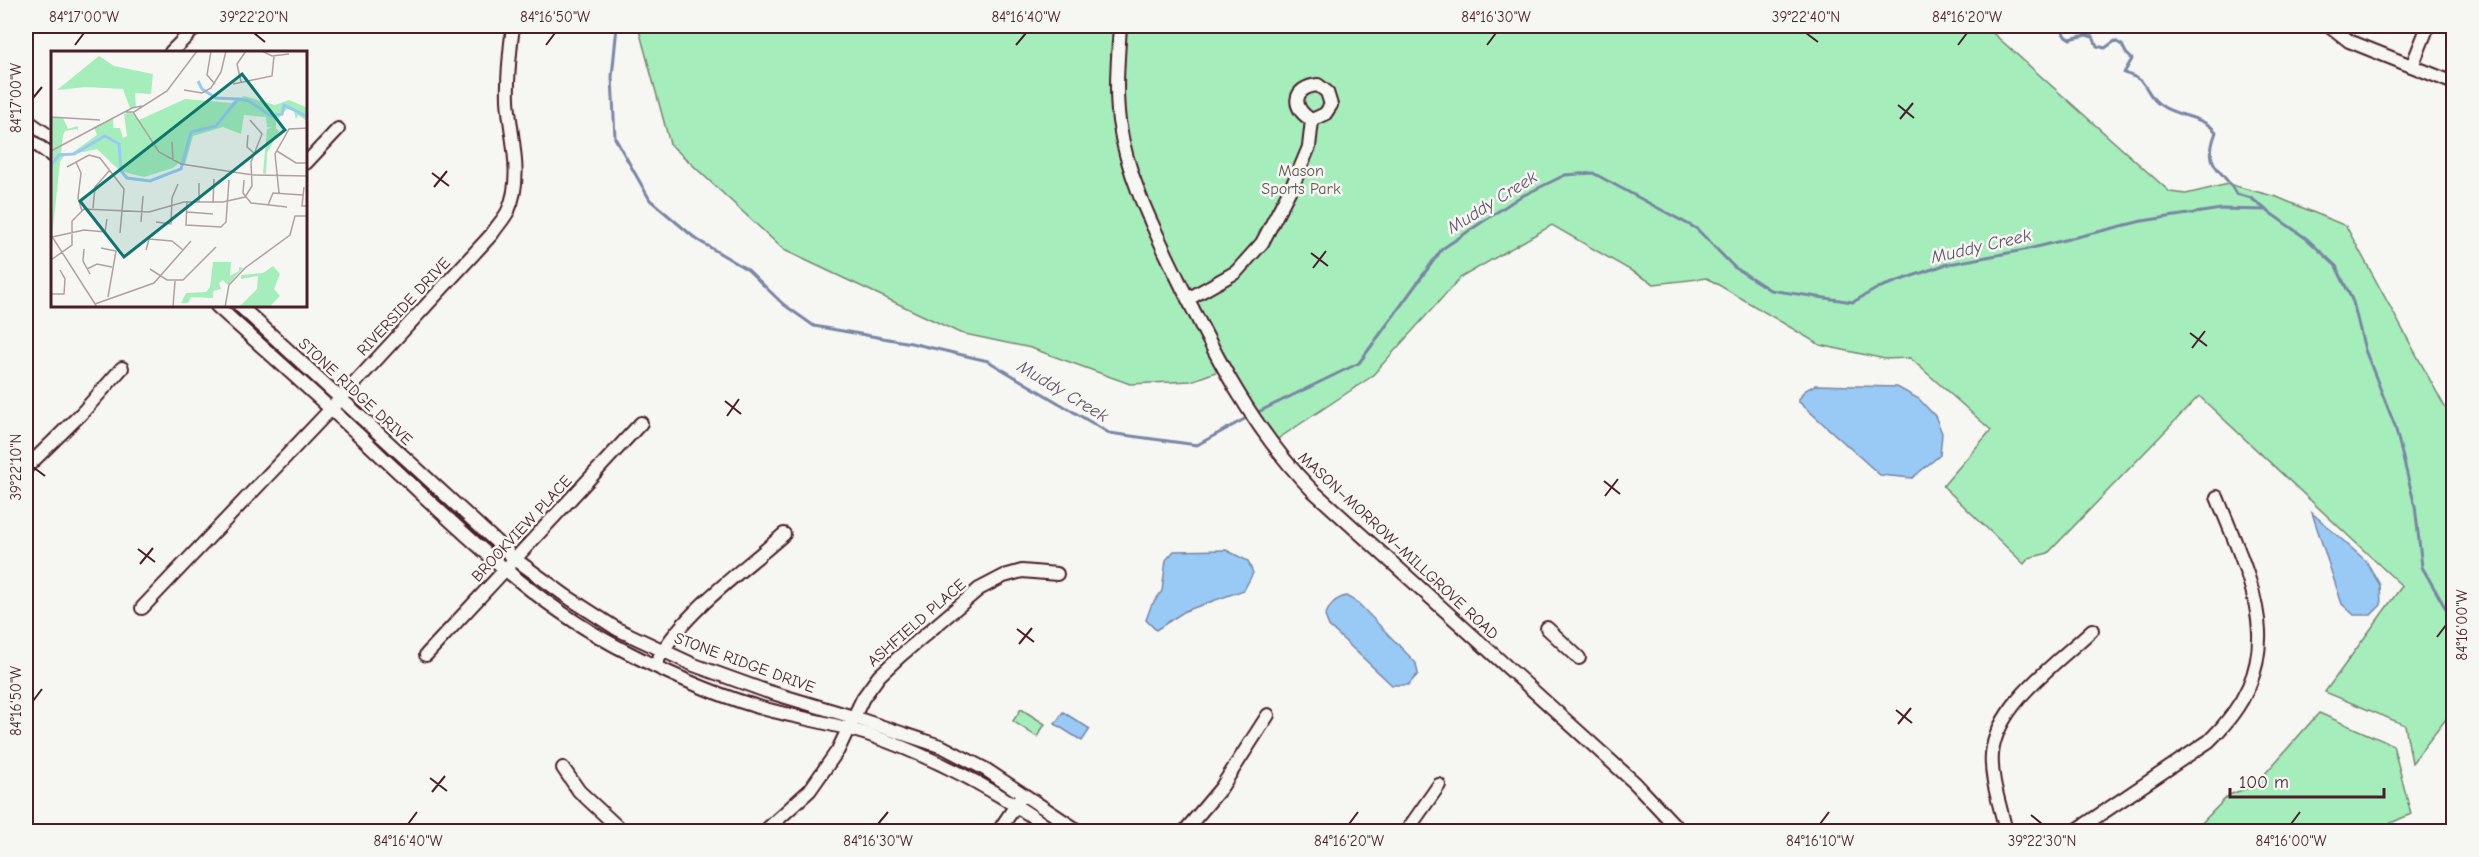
<svg xmlns="http://www.w3.org/2000/svg" width="2479" height="857" font-family="'Comic Neue',sans-serif">
<style>
.green{fill:#a5edbb;stroke:#788673;stroke-width:1.5}
.water{fill:#98caf5;stroke:#7986a4;stroke-width:1.5}
.lines{fill:none;stroke-linecap:round;stroke-linejoin:round}
.stream{stroke:#7986a4;stroke-width:3}
.minor-casing{stroke:#4a1f2b;stroke-width:16}
.minor{stroke:#f6f6f2;stroke-width:12}
.ticks{fill:none;stroke:#4a1f2b;stroke-width:2}
.labels{text-anchor:middle;stroke-width:5;stroke-linejoin:round;paint-order:stroke}
.park-label{font-size:16px;fill:#61524f;stroke:#f6f6f2}
.street-label{font-size:16px;fill:#4a1f2b;stroke:#f6f6f2}
.water-label{font-size:18px;font-style:italic;fill:#615268;stroke:#f6f6f2}
.inset-river{fill:none;stroke:#98caf5;stroke-width:3}
.inset-road{fill:none;stroke:#b1a0a2;stroke-width:1.5}
.view{fill:#0f766e;fill-opacity:0.15;stroke:#0f766e;stroke-width:3}
.inset-edge{fill:none;stroke:#4a1f2b;stroke-width:3}
.neatline{fill:none;stroke:#4a1f2b;stroke-width:2}
.ticks-label{font-size:15px;text-anchor:middle;fill:#4a1f2b}
</style>
<rect width="100%" height="100%" fill="#f6f6f2"/>
<filter id="ink" filterUnits="userSpaceOnUse"><feTurbulence type="fractalNoise" baseFrequency=".0167" numOctaves="2"/><feDisplacementMap in="SourceGraphic" scale="12" xChannelSelector="R" yChannelSelector="G"/><feConvolveMatrix kernelMatrix="1 2 1 2 8 2 1 2 1" color-interpolation-filters="sRGB"/></filter>
<g filter="url(#ink)">
<g class="green">
<path d="M638,26H1985L2170,192L2186,194L2228,184L2277,197L2346,226L2453,422V710L2412,763L2405,725L2325,692L2402,586L2199,396L2048,553L2029,558L2024,564L1943,486L1991,430L1910,358L1885,359L1820,345L1707,278L1654,284L1552,225L1460,278L1371,377L1270,444L1224,369L1191,381L1130,384L1031,348L960,333L784,250L670,144Z"/>
<path d="M1021,709L1045,724L1037,737L1013,721Z"/>
<path d="M2319,713L2393,745L2411,814L2373,831H2194L2229,795L2255,785Z"/>
</g>
<g class="water">
<path d="M1815,385L1897,387L1919,399L1935,416L1942,433L1940,455L1912,478L1880,475L1798,401L1804,391Z"/>
<path d="M2312,513L2366,561L2380,585L2381,605L2371,615H2354L2342,604Z"/>
<path d="M1226,550L1248,561L1253,573L1244,590L1185,611L1156,630L1146,620L1151,606L1162,591L1166,560L1174,551Z"/>
<path d="M1346,596L1358,603L1416,663L1418,674L1408,685H1392L1329,626L1325,616C1330,605 1334,599 1346,596Z"/>
<path d="M1063,712L1090,729L1082,741L1055,724Z"/>
</g>
<g class="lines">
<g class="stream">
<path d="M617,26L612,77L615,138L650,200L696,239L748,270L783,304L814,326L911,343L988,361L1109,433L1197,445L1250,416"/>
<path d="M2065,26L2063,30L2064,35L2070,39L2086,35L2093,37L2097,46L2105,48L2115,41L2122,45L2126,53L2132,59L2124,73C2129,75 2137,77 2141,81C2149,89 2149,98 2162,106C2178,117 2204,116 2216,132C2202,168 2222,167 2236,194L2251,198L2265,209"/>
<path d="M1256,413L1359,363L1442,249L1518,198L1565,175L1593,173L1697,229L1734,267L1770,290L1853,302L1878,288L1944,265L2024,250L2142,221L2221,209L2266,210L2307,239L2336,266L2353,302L2365,350L2395,426L2415,506L2422,567L2454,623"/>
</g>
<defs>
<g id="minor">
<path d="M1120,26C1118,58 1115,89 1119,121C1127,177 1154,229 1178,279C1215,355 1252,429 1312,490L1635,783L1681,832"/>
<path d="M2330,26L2349,41L2454,83"/>
<path d="M171,52L197,26"/>
<path d="M2412,66L2428,26"/>
<path d="M26,120L52,138"/>
<path d="M26,137L52,156"/>
<path d="M306,163L338,129"/>
<path d="M1188,299L1236,272L1262,243L1296,178L1309,147L1312,120L1325,114L1331,105L1327,92L1318,85C1292,87 1291,109 1312,120"/>
<path d="M217,306C272,356 328,405 381,456C459,528 533,605 629,653C675,677 722,698 773,711C805,719 836,724 867,734C934,757 996,789 1054,832"/>
<path d="M240,306L515,559L566,596L617,629L694,665L766,691L853,717L943,747L985,769L1080,832"/>
<path d="M26,468L82,413L122,368"/>
<path d="M142,608L330,410L492,234C497,226 504,219 508,211C524,176 510,136 508,100C507,75 510,50 513,26"/>
<path d="M1547,628L1579,658"/>
<path d="M426,655L641,423"/>
<path d="M655,666C678,615 742,572 784,534"/>
<path d="M563,768L579,791L623,832"/>
<path d="M764,832L810,790L838,750L863,698L879,676L899,657L979,589L1004,576L1022,571L1057,574"/>
<path d="M998,832L1020,799"/>
<path d="M1184,832L1221,788L1268,715"/>
<path d="M1406,832L1439,785"/>
<path d="M2006,832C2001,807 1990,779 1992,754C1996,705 2058,662 2092,630"/>
<path d="M2074,832L2209,741C2293,659 2254,589 2217,497"/>
</g>
</defs>
<use href="#minor" class="minor-casing"/>
<use href="#minor" class="minor"/>
</g>
</g>
<path class="ticks" d="M254,33L265,42M1806,33L1818,42M75,45L84,33M546,45L555,33M1016,45L1026,33M1487,45L1496,33M1958,45L1967,33M33,98L42,87M1898,105L1914,118M1900,119L1913,103M432,173L449,186M434,187L447,171M1311,253L1328,266M1313,268L1326,251M2190,333L2207,346M2192,348L2205,331M725,401L741,414M727,416L739,399M33,467L45,476M1604,481L1620,494M1605,496L1618,479M138,549L155,562M140,564L153,548M1017,629L1034,642M2437,637L2446,625M1019,644L1032,628M33,701L42,689M1896,710L1912,723M1898,724L1911,708M430,778L447,791M432,792L445,776M2031,815L2042,824M408,824L417,812M878,824L888,812M1349,824L1358,812M1820,824L1829,812M2291,824L2300,812"/>
<g class="labels">
<g class="park-label">
<text x="1301" y="176">Mason<tspan x="1301" dy="18">Sports Park</tspan></text>
</g>
<g class="street-label">
<text transform="translate(403 306) rotate(-47)" y="6">RIVERSIDE DRIVE</text>
<text transform="translate(356 391) rotate(43)" y="6">STONE RIDGE DRIVE</text>
<text transform="translate(521 528) rotate(-47)" y="6">BROOKVIEW PLACE</text>
<text transform="translate(1399 545) rotate(43)" y="6">MASON–MORROW–MILLGROVE ROAD</text>
<text transform="translate(916 622) rotate(-41)" y="6">ASHFIELD PLACE</text>
<text transform="translate(745 662) rotate(20)" y="6">STONE RIDGE DRIVE</text>
</g>
<g class="water-label">
<text transform="translate(1492 202) rotate(-32)" y="6">Muddy Creek</text>
<text transform="translate(1981 246) rotate(-13)" y="6">Muddy Creek</text>
<text transform="translate(1063 391) rotate(31)" y="6">Muddy Creek</text>
</g>
</g>
<g transform="translate(51 51)">
<rect width="256" height="256" fill="#f6f6f2"/>
<path d="M48,5L63,15L102,23L100,43L84,42L85,57H79L72,38L35,36L6,39ZM193,45L224,54L238,49L245,52L257,57L256,70L247,64L245,68L243,60L236,58L225,70V77L216,76L215,66L193,64L190,83L172,76L142,85L134,114L128,112L122,117L93,126L69,120L46,98L13,105L9,111L1,186L0,66L12,67L17,78L27,75L26,83V78L14,80L12,84L10,102H21L46,84L43,76L62,67V77H69L72,87L76,85L73,63L80,61L88,69L134,48L180,52ZM223,76L228,80L216,102L215,123L212,122L216,78ZM162,211H180L179,225L188,220V216L192,217L177,234L172,229L168,232L170,238L162,240V247L140,246L137,252H130L135,242L155,241L159,236ZM222,215L229,223L223,238L229,245L218,256H188L206,238L207,225L190,228V224L212,222Z" fill="#a5edbb"/>
<path class="inset-river" d="M147,30L151,38L165,47L186,48M0,114L8,104L23,103L54,85L68,93L70,120L76,127L99,130L130,118L140,81L165,75L187,48L198,50L220,65L231,63L233,54L257,66"/>
<path class="inset-road" d="M160,0L156,24L164,33M211,0L221,5L238,3M190,31L186,13L195,0M182,33L221,25L223,5M133,39L151,42L160,37L170,21L175,0M75,61H83L116,40L146,0M82,61L108,101L130,113L202,124L257,125M0,66L49,69M197,84L196,96L204,103M121,91L122,109M0,100L81,57L91,55M226,100L245,112H257M25,111L30,122L27,147L31,160M16,116L38,104L49,107L73,138L69,182M193,129L192,142L200,152L236,156M148,132V151M253,136L251,155H257M228,142L224,103L238,78L257,77M136,150L135,174L170,176L175,171L178,129M162,152L163,128M217,154L222,142L252,144M42,157L44,136L59,119M136,161L162,163M90,171L92,145M105,171L120,173L121,147L127,133M0,184L46,256M1,186L33,179L54,181L56,168M50,197L65,200L57,246M33,198L32,210L39,223M95,199L98,188L121,190L132,199M0,209L21,194V170L33,158L98,161L133,151H172L194,146L201,135L200,111L211,83L199,69M36,218L46,213L61,216M99,218L116,229H132L165,196M0,243H13L14,228L9,219M44,253L103,232L140,190M122,256L124,230M174,256L178,234L194,217L239,184L244,165H257"/>
<path class="view" d="M191,23L234,79L73,206L29,150Z"/>
<rect width="256" height="256" class="inset-edge"/>
</g>
<rect width="2479" height="857" fill="none" stroke="#f6f6f2" stroke-width="66"/>
<path d="M2230 788v9h154v-9" fill="none" stroke="#4a1f2b" stroke-width="3"/>
<text x="2239" y="788" font-size="18" fill="#4a1f2b" stroke="#f6f6f2" stroke-width="4.5" paint-order="stroke">100 m</text>
<rect x="33" y="33" width="2413" height="791" class="neatline"/>
<g class="ticks-label">
<text x="84" y="22">84°17'00"W</text>
<text x="254" y="22">39°22'20"N</text>
<text x="555" y="22">84°16'50"W</text>
<text x="1026" y="22">84°16'40"W</text>
<text x="1496" y="22">84°16'30"W</text>
<text x="1806" y="22">39°22'40"N</text>
<text x="1967" y="22">84°16'20"W</text>
<text transform="translate(16 98) rotate(-90)" y="5">84°17'00"W</text>
<text transform="translate(16 467) rotate(-90)" y="5">39°22'10"N</text>
<text transform="translate(2462 625) rotate(-90)" y="5">84°16'00"W</text>
<text transform="translate(16 701) rotate(-90)" y="5">84°16'50"W</text>
<text x="408" y="846">84°16'40"W</text>
<text x="878" y="846">84°16'30"W</text>
<text x="1349" y="846">84°16'20"W</text>
<text x="1820" y="846">84°16'10"W</text>
<text x="2042" y="846">39°22'30"N</text>
<text x="2291" y="846">84°16'00"W</text>
</g>
</svg>
